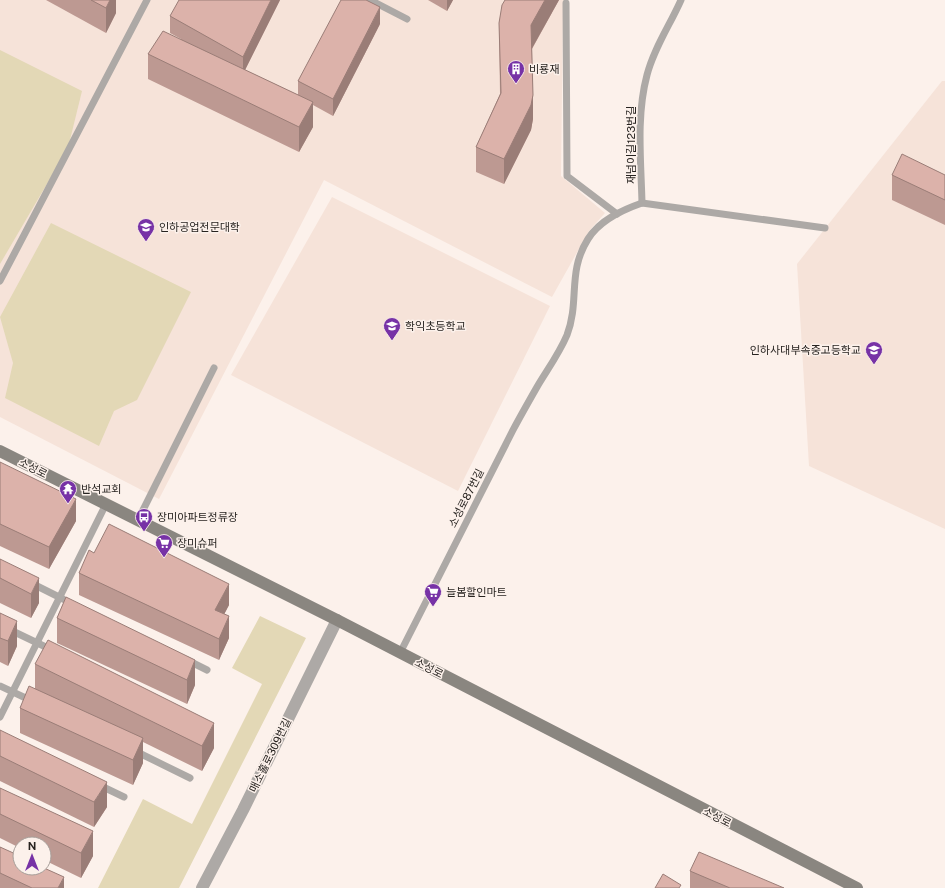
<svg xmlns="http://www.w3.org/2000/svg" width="945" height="888" font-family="'Public Sans','Noto Sans KR',sans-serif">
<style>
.built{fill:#f6e3d9}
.green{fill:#e3d8b6}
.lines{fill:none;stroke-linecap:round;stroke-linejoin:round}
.service{stroke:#ada9a6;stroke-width:7}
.minor{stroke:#ada9a6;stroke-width:12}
.secondary{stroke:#8a8680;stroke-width:12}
.wall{fill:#bd9992}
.shaded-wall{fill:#9a7d77}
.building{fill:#dcb2aa;stroke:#9a7d77}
.labels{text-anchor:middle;stroke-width:3;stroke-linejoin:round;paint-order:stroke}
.poi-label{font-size:11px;fill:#272320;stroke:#fcf1eb;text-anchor:start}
.street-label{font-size:11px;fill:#272320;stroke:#fcf1eb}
</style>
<rect width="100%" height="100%" fill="#fcf1eb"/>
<g class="built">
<path d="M0,0H566L563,4L561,176L605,213L589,231L552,297L324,180L159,499L0,417Z"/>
<path d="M942,81H945V529L809,466L797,264Z"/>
<path d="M332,197L550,306L458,491L231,375Z"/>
</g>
<g class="green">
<path d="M0,50L82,91L68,148L0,264Z"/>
<path d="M51,223L191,292L137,400L114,411L99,446L5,398L13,363L0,317Z"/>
<path d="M260,616L306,638L179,888H98L143,799L192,824L262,684L232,668Z"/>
</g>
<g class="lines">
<g class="service">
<path d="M370,0L407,19"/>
<path d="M567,176L566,3L567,176L617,214"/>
<path d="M642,203C641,161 636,116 647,75C654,48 670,25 681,0"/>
<path d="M0,281L147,0"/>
<path d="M138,520L214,368"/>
<path d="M31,583L63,599"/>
<path d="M0,625L52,650"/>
<path d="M400,653C438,579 475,504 513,430C521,415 529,401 537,387C547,370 559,354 567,335C580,301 567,272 588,239C600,220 622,210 642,203L825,228"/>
<path d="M187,660L207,670"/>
<path d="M0,686L32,701"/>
<path d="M0,717L106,504"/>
<path d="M135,751L190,778"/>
<path d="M99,785L124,797"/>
</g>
<path class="minor" d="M202,888L243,810L337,620"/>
<path class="secondary" d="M0,451L337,620L857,888"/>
</g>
<g class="wall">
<path d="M46,0H116V13L106,33Z"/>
<path d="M280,0L245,70L298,95V81L380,24L333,116L313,105V127L299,152L148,79V54L181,39L170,33V16Z"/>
<path d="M428,0H453L447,11Z"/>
<path d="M505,0H559L532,49L533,119L531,130L504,184L476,172V147L500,94L499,23Z"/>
<path d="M892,175H945V225L892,200Z"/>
<path d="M0,462L76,521L49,569L0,546Z"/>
<path d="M94,553L229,605L224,614L229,638L219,660L79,595V573Z"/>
<path d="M0,559L39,603L31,618L0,603Z"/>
<path d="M66,597L195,685L187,704L57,643V618Z"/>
<path d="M0,613L17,646L8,666L0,662Z"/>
<path d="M35,664L214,748L202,771L143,742V763L133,785L20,733V708L35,689Z"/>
<path d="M0,730L107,807L94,827L0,781Z"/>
<path d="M0,788L93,856L81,878L44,860V844H20V848L0,838Z"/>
<path d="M0,847L64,888H0Z"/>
<path d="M690,871L784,888H690Z"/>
</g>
<g class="shaded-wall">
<path d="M110,0H116V13L106,33V8Z"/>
<path d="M271,0H280L243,74V57Z"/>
<path d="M447,0H453L447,11Z"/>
<path d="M545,0H559L531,50V25Z"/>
<path d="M380,7V24L333,116V99Z"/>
<path d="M533,95V119L531,130L504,184V159Z"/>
<path d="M313,102V127L299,152V127Z"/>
<path d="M76,499V521L49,569V547Z"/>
<path d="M39,578V603L31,618V594Z"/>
<path d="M229,584V605L215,632V610Z"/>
<path d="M229,616V638L219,660V639Z"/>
<path d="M17,621V646L8,666V641Z"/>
<path d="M195,660V685L187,704V680Z"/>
<path d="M214,723V748L202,771V746Z"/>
<path d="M143,738V763L133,785V760Z"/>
<path d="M107,782V807L94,827V802Z"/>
<path d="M93,831V856L81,878V853Z"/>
<path d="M64,877V888H58Z"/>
</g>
<g class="building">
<path d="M91,0H110L106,8Z"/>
<path d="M179,0H271L243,57L170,16Z"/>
<path d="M341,0H366L380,7L333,99L298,81Z"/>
<path d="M505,0H545L531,25L533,95L531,105L504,159L476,147L501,93L499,23L502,5Z"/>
<path d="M163,31L313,102L299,127L148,54Z"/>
<path d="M902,154L945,175V200L892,175Z"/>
<path d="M0,462L76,499L49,547L0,524Z"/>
<path d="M109,524L229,584L215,610L229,616L219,639L79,573L89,550L94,553Z"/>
<path d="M0,559L39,578L31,594L0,578Z"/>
<path d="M66,597L195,660L187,680L57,618Z"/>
<path d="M0,613L17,621L8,641L0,638Z"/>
<path d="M48,640L214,723L202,746L35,664Z"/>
<path d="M29,686L143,738L133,760L20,708Z"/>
<path d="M0,730L107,782L94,802L0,756Z"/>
<path d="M0,788L93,831L81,853L0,814Z"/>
<path d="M0,847L20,856V868H44L64,877L58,888H32L0,873Z"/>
<path d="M699,852L784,888H730L690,871Z"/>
<path d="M663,874L681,885L679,888H655Z"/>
</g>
<defs>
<symbol id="building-pin" viewBox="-11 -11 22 30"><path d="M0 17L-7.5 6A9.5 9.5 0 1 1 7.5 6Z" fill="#7732a6" stroke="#fcf1eb"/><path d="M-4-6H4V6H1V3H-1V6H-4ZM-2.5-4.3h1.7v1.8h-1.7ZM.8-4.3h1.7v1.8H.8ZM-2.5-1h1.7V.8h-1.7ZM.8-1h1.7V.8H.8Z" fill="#fff"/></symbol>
<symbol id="university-pin" viewBox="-11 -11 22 30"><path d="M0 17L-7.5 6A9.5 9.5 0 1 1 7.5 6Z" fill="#7732a6" stroke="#fcf1eb"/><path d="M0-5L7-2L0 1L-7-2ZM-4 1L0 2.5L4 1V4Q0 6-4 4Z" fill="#fff"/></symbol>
<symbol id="school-pin" viewBox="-11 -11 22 30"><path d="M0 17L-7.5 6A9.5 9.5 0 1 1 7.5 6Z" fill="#7732a6" stroke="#fcf1eb"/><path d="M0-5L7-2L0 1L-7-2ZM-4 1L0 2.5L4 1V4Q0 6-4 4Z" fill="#fff"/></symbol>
<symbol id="temple-pin" viewBox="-11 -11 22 30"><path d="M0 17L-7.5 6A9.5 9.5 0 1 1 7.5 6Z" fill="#7732a6" stroke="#fcf1eb"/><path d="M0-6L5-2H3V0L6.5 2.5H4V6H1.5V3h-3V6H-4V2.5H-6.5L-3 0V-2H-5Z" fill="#fff"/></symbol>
<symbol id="bus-pin" viewBox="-11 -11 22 30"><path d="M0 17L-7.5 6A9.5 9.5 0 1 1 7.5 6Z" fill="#7732a6" stroke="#fcf1eb"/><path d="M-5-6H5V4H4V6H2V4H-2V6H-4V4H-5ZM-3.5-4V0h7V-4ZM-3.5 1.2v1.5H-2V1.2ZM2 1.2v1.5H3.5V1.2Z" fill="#fff"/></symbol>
<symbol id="supermarket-pin" viewBox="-11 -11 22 30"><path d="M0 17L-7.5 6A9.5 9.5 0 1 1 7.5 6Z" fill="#7732a6" stroke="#fcf1eb"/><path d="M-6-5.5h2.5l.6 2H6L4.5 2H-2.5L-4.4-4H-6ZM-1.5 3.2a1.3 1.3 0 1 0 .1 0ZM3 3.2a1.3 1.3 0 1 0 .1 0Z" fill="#fff"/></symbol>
</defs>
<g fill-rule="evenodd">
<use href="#building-pin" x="506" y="59" width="20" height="27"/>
<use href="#university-pin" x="136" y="217" width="20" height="27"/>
<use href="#school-pin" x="382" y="316" width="20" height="27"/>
<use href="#school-pin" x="864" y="340" width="20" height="27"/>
<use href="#temple-pin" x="58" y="479" width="20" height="27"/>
<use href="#bus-pin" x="134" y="507" width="20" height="27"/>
<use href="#supermarket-pin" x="154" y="533" width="20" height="27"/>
<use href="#supermarket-pin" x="423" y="582" width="20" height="27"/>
</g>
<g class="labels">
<g class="poi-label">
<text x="529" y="73">비룡재</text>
<text x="159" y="231">인하공업전문대학</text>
<text x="405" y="330">학익초등학교</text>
<text x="861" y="354" text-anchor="end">인하사대부속중고등학교</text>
<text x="81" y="493">반석교회</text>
<text x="157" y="521">장미아파트정류장</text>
<text x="177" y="547">장미슈퍼</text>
<text x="446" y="596">늘봄할인마트</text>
</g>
<g class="street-label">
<text transform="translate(631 145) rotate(-90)" y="4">재넘이길123번길</text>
<text transform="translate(33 468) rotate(27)" y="4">소성로</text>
<text transform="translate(466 498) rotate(-63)" y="4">소성로87번길</text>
<text transform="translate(429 668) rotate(27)" y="4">소성로</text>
<text transform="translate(270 755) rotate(-64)" y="4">매소홀로309번길</text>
<text transform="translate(717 817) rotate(27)" y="4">소성로</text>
</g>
</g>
<g transform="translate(32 856)"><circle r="19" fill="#fcf1eb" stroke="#a79f9a"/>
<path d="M0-3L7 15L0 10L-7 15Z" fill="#7732a6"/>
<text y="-6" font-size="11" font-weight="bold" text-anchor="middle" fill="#272320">N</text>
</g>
</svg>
